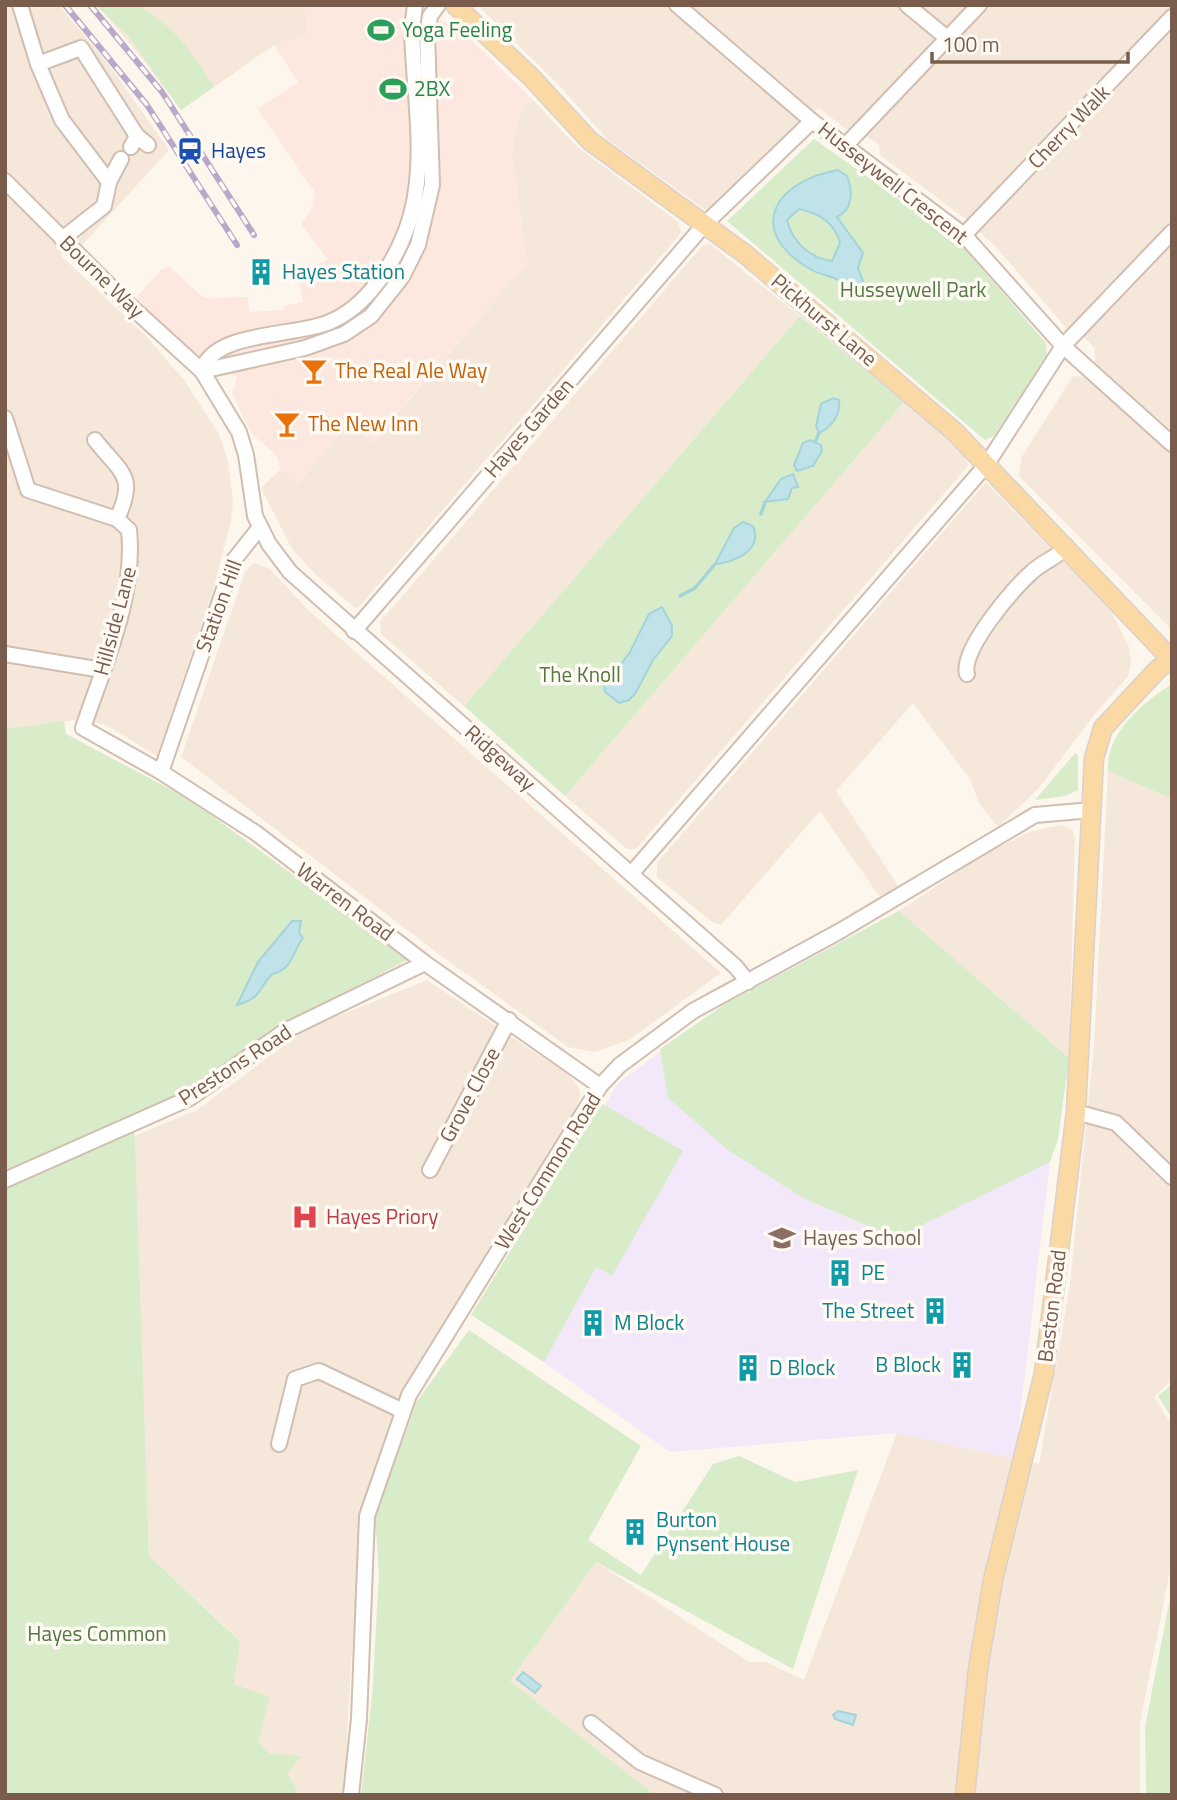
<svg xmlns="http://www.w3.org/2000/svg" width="1177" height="1800" font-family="'Titillium Web',sans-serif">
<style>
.residential{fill:#f5e8da}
.commercial{fill:#fde8e0}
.education{fill:#f3e8fa}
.green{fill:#d8ecc9}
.water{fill:#bfe3e8;stroke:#a5d3da;stroke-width:2;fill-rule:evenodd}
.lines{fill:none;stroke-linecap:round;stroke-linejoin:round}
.stream{stroke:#a5d3da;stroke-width:3.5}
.minor-casing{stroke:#d1beb0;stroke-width:18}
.major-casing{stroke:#dad1cd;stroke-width:21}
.minor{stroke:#fff;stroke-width:14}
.major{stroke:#fbd9a5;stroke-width:18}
.rail-casing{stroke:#b9a8c9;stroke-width:6}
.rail{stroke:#fffaf3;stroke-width:3.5;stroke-dasharray:10;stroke-linecap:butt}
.labels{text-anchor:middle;stroke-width:7;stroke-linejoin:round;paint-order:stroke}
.leisure-label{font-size:21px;fill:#27864d;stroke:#fffaf3;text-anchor:start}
.street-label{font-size:21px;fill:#7a5c4d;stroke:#fffaf3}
.transit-label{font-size:21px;fill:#164399;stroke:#fffaf3;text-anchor:start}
.culture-label{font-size:21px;fill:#0d838f;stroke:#fffaf3;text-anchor:start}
.park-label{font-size:21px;fill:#537a41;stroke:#fffaf3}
.food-label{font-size:21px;fill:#c56008;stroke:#fffaf3;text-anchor:start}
.health-label{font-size:21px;fill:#be3a42;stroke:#fffaf3;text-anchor:start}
.education-label{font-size:21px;fill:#785e54;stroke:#fffaf3;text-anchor:start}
</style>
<rect width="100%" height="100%" fill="#fdf6ec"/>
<g class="residential">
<path d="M5,5H59L109,65L169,150L84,243L60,255L146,336L184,380L219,434L228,461L233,501L231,521L213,590L157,756L106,725L82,719L5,729Z"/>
<path d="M97,5H305L307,35L274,45L181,110L141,57Z"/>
<path d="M477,5H1172V630L1019,476L1021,458L1073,376L1084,377L1095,363V348L1078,332L1068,330L996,247L967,220L880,155L879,145L860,131L850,132L819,108L708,212L608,140L556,82Z"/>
<path d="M531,98L575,145L678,222L681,233L359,607L355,608L316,575L292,549L261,488L281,469L298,483L350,421L373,442L527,263L512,155L513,137L521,113Z"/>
<path d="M710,244L800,316L464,706L381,634L380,622L703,245Z"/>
<path d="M904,402L947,438L967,459L968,466L636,849H627L565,796Z"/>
<path d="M986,482L1110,609L1129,647L1131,662L1128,676L1091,719L1039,788L998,827L979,803L970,779L913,703L836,791L900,889L882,900L820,811L721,925L712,922L657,877V863Z"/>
<path d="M254,563L270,569L309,611L721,973L629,1040L595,1052L568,1047L444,958L181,757L245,572Z"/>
<path d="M1108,771L1172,799V1380L1154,1397L1172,1425V1560L1140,1723V1795H655L510,1681L596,1562L749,1662H766L804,1680L897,1433L1039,1464L1070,1284L1094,1046Z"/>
<path d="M1062,825L1072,830L1075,837L1069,1058L899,911L986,853L1032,831Z"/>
<path d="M427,980L569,1075L579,1088L580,1096L573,1116L404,1393L364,1516L360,1587L351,1661L344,1795H113L240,1640L149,1556L132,1137L197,1110L306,1029Z"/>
</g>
<path class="commercial" d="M305,5H415L464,33L531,98L521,113L513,137L512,155L527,263L372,442L350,422L297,483L281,469L276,455L251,433L232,393L237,377L184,346L136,298L162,269L170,267L204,298L247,297L250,312L284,310V306L303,302L298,275L328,259L301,224L311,210L315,193L258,109L298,82L274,45L307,35Z"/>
<path class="education" d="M899,911L1069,1058L1058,1139L1050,1162L1015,1459L897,1433L670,1452L477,1315L618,1083L725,1004Z"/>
<g class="green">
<path d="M96,5C108,5 129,1 139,6C171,23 195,55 214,87L181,110L128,36Z"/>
<path d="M814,139L957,240L1046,343L1047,354L994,436L985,440L727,221Z"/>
<path d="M800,316L904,402L565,796L464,706Z"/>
<path d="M1172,684V799L1108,771C1106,733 1142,703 1172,684Z"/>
<path d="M64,721L66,734L189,799L409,959L300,1017L189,1091L134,1115L149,1556L240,1641L234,1684L270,1697L258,1742L270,1754L301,1756L287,1773L297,1790L293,1795H5V729Z"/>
<path d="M1075,753L1078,755V790L1065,796L1035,800Z"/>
<path d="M899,911L1069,1058L1058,1139L1050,1162L896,1238L803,1198L728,1150L668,1098L660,1049L725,1004Z"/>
<path d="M601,1103L683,1151L612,1276L596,1267L544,1362L471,1315Z"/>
<path d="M469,1330L641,1446L588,1540L641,1575L713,1464L739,1456L795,1482L858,1470L793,1669L596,1562L510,1681L655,1795H361L372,1697L379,1574L375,1517L417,1401Z"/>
<path d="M1172,1384V1418L1158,1396Z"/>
<path d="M1172,1588V1795H1146L1145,1727Z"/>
</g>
<g class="water">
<path d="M838,170L847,176C853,191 853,210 837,217L863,253L858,268L863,281L854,290L846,291L840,281C831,275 819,275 810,269C744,230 775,181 838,170ZM799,209C819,213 835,223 840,243L832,261C810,258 792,242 787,220Z"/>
<path d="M833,398L839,400C841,414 832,427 819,433L816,426L821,404Z"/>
<path d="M810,440L821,445L822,451L813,466L797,471L794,465L803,443Z"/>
<path d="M793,474L798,487L792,488L788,499L765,502L781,479Z"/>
<path d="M743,522L753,526C763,550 736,562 715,564L734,528Z"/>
<path d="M662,607L672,626V636L653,660L635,694L629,700L619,703L605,692L604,687L630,652L649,614Z"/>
<path d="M292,921H301L299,933L303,938C292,953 293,969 272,974C257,990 262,998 237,1005L258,962Z"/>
<path d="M523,1672L541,1686L535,1693L517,1679Z"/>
<path d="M838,1711L856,1715L853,1725L835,1719L833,1715Z"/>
</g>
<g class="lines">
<g class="stream">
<path d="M816,440L819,433"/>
<path d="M761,514L765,502"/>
<path d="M680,596L695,588L715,564"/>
</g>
<defs>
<g id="minor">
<path d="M20,5L38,64L62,120L109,182L104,206L62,239"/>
<path d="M677,5L812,121"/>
<path d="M907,5L947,38"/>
<path d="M38,64L81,48L137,136L131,147"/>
<path d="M137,136L148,145"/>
<path d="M844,147L979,5"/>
<path d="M5,181L125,301L202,371L239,432L246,455L255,516L269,544L290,572L736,967L748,982"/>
<path d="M109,182L121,159"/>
<path d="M1172,232L1063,346L1172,444"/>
<path d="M964,235L1172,17"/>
<path d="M202,371L305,348L344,334L371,316L402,277L418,245L432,185L427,34L430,16L438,5"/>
<path d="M202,371C214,329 299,338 334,320C372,302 400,254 411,215C427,156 413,89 412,29L415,5"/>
<path d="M5,418L28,490L117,519L129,530C136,597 104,665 83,728L161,772L256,833L425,963L600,1086"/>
<path d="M95,440C122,474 137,476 117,519"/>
<path d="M354,631L704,225L812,121L964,235L1063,346L987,464L631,874"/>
<path d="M5,654L102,670"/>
<path d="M967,674C960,651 1013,588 1032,572C1042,562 1056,558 1067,547"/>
<path d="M161,772L234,560L260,527"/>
<path d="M1076,1112L1116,1123L1172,1177"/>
<path d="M430,1170L509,1020"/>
<path d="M5,1180L190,1098L285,1031L425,963"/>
<path d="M279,1444L295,1379L319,1371L403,1411"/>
<path d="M591,1723L640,1762L715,1795"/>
<path d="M351,1795L359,1719L367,1516L409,1395L600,1086L620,1065L693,1011L840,931L1035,815L1092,810"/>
</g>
<g id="major">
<path d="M455,5L532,78L590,141L745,254L955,432L1172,660"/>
<path d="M965,1795L978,1669L993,1580L1044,1373L1076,1112L1094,758L1103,728L1158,669L1172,659"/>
</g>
</defs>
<use href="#minor" class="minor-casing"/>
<use href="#major" class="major-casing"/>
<use href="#minor" class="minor"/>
<use href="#major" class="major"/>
<defs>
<g id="rail">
<path d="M65,5L147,105L237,245"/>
<path d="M90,5L162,92L254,235"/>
</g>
</defs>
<use href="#rail" class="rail-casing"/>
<use href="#rail" class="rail"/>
</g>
<defs>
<symbol id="stadium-bare" viewBox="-9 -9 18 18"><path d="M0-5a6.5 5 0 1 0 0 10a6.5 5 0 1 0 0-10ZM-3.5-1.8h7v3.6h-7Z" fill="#2e9e5b" stroke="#fffaf3" stroke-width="2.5" paint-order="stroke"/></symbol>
<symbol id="station-bare" viewBox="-9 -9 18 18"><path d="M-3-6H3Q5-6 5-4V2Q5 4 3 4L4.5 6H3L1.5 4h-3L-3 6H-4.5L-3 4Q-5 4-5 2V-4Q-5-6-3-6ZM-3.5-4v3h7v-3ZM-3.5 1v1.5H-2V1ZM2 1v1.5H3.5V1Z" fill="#1a4fb4" stroke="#fffaf3" stroke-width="2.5" paint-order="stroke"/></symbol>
<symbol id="building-bare" viewBox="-9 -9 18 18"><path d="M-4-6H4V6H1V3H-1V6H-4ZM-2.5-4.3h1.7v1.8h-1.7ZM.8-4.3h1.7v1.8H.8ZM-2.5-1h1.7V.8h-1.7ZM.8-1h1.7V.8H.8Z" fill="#0f9aa8" stroke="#fffaf3" stroke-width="2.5" paint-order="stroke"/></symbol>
<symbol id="bar-bare" viewBox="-9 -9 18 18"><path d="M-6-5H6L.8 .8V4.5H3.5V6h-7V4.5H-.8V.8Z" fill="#e8710a" stroke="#fffaf3" stroke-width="2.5" paint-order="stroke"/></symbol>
<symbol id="hospital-bare" viewBox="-9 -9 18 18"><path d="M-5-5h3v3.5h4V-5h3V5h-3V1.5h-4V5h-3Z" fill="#e0444e" stroke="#fffaf3" stroke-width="2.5" paint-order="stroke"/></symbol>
<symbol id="school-bare" viewBox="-9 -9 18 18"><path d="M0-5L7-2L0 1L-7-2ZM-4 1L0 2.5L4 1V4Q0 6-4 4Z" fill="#8d6e63" stroke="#fffaf3" stroke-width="2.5" paint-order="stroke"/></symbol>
</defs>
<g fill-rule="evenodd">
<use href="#stadium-bare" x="362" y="11" width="38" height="38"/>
<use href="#stadium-bare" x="374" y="70" width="38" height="38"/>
<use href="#station-bare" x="171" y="132" width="38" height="38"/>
<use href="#building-bare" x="242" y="253" width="38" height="38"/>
<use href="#bar-bare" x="295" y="352" width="38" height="38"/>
<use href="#bar-bare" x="268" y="405" width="38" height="38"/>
<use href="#hospital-bare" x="286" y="1198" width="38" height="38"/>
<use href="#school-bare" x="763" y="1219" width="38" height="38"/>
<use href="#building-bare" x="821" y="1254" width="38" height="38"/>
<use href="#building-bare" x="916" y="1292" width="38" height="38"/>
<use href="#building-bare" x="574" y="1304" width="38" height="38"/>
<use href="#building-bare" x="943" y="1346" width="38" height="38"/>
<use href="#building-bare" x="729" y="1349" width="38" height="38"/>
<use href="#building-bare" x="616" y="1513" width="38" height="38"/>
</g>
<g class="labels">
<g class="leisure-label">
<text x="402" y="37">Yoga Feeling</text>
<text x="414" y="96">2BX</text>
</g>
<g class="street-label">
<text transform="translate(1069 127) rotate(-46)" y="7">Cherry Walk</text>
<text transform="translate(893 183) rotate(38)" y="7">Husseywell Crescent</text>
<text transform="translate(102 277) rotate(44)" y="7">Bourne Way</text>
<text transform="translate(824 320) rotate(40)" y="7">Pickhurst Lane</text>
<text transform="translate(529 428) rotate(-49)" y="7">Hayes Garden</text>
<text transform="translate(219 606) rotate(-70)" y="7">Station Hill</text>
<text transform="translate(115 621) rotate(-75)" y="7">Hillside Lane</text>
<text transform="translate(500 758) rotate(42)" y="7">Ridgeway</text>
<text transform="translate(345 902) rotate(37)" y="7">Warren Road</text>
<text transform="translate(235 1065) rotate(-33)" y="7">Prestons Road</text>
<text transform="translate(470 1095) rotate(-62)" y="7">Grove Close</text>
<text transform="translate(548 1171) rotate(-58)" y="7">West Common Road</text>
<text transform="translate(1052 1306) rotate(-83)" y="7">Baston Road</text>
</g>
<g class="transit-label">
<text x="211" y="158">Hayes</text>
</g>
<g class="culture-label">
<text x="282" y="279">Hayes Station</text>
<text x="861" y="1280">PE</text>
<text x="914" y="1318" text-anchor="end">The Street</text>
<text x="614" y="1330">M Block</text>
<text x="941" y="1372" text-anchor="end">B Block</text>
<text x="769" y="1375">D Block</text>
<text x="656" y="1527">Burton<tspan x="656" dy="24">Pynsent House</tspan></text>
</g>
<g class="park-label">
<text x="913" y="297">Husseywell Park</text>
<text x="580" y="682">The Knoll</text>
<text x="97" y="1641">Hayes Common</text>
</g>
<g class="food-label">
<text x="335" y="378">The Real Ale Way</text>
<text x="308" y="431">The New Inn</text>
</g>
<g class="health-label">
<text x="326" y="1224">Hayes Priory</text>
</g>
<g class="education-label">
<text x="803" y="1245">Hayes School</text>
</g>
</g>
<rect width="1177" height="1800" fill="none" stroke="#7a5c4d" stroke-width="14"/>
<path d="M932 52v10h196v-10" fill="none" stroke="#7a5c4d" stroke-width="3.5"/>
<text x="942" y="52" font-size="21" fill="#7a5c4d" stroke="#fffaf3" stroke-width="5" paint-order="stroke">100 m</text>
</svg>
